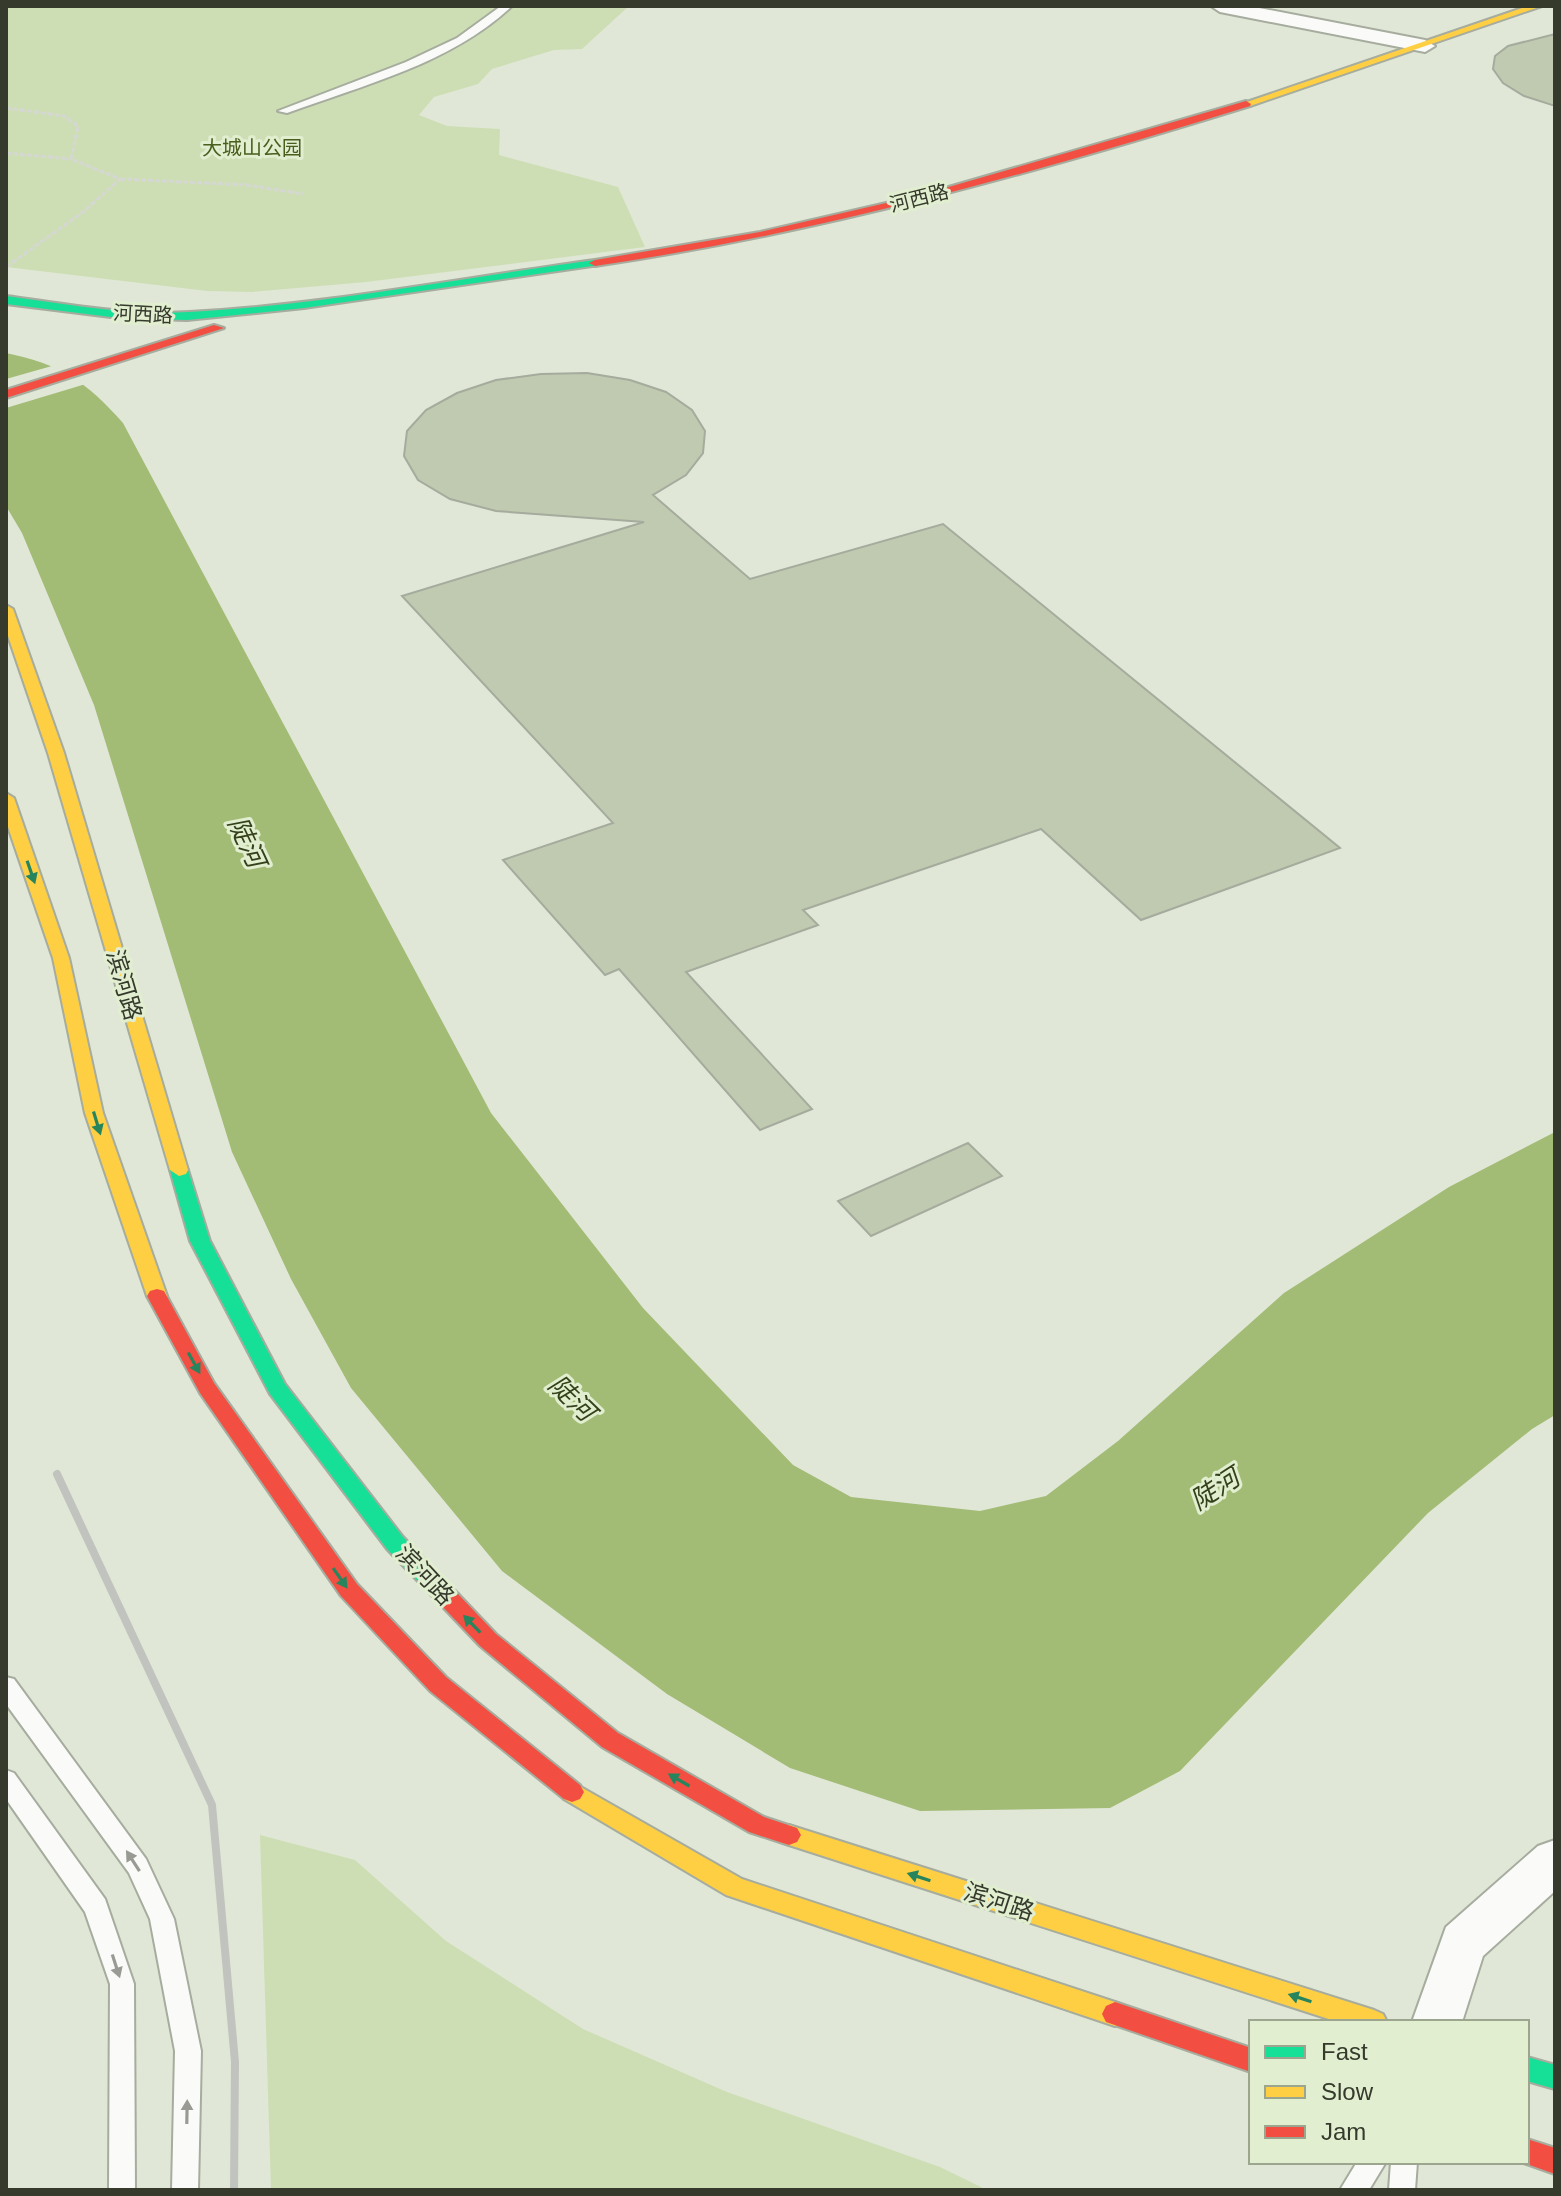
<svg xmlns="http://www.w3.org/2000/svg" width="1561" height="2196" font-family="Arial,'Noto Sans SC',sans-serif">
<style>
.green{fill:#cedeb4}
.water{fill:#a2bb75}
.pier{fill:#e0e7d6}
.building{fill:#c0cab0;stroke:#a5ab9d;stroke-width:2}
.lines{fill:none;stroke-linecap:round;stroke-linejoin:round}
.lane-casing{stroke:#a6ac9e;stroke-width:4}
.street-casing{stroke:#a6ac9e;stroke-width:4}
.fast-casing{stroke:#a6ac9e;stroke-width:4}
.slow-casing{stroke:#a6ac9e;stroke-width:4}
.jam-casing{stroke:#a6ac9e;stroke-width:4}
.path{stroke:#d5d7d3;stroke-width:3;stroke-dasharray:5 2;stroke-linecap:butt}
.lane{fill:#fafbf9;fill-rule:evenodd}
.street{fill:#fafbf9;fill-rule:evenodd}
.fast{fill:#16e098;fill-rule:evenodd}
.slow{fill:#ffcf43;fill-rule:evenodd}
.jam{fill:#f24e42;fill-rule:evenodd}
.rail{stroke:#c1c3be;stroke-width:8}
.oneway{fill:#27855d}
.oneway2{fill:#989a93}
.labels{text-anchor:middle;stroke-width:6;stroke-linejoin:round;paint-order:stroke}
.far-park-label{font-size:20px;fill:#4a5f1e;stroke:#e1eecf}
.far-street-label{font-size:20px;fill:#353a2d;stroke:#e1eecf}
.street-label{font-size:24px;fill:#353a2d;stroke:#e1eecf}
.water-label{font-size:26px;font-style:italic;fill:#34411b;stroke:#e1eecf}
</style>
<rect width="100%" height="100%" fill="#e0e7d6"/>
<path class="green" d="M6 6H629L582 49 554 50 492 69 478 84 434 97 419 115 447 126 500 129 499 155 618 187 645 247 366 282 252 292 207 291 6 267Z
M260 1835 355 1860 446 1941 583 2029 727 2092 940 2167 987 2190H271Z"/>
<path class="water" d="M6 353C60 364 87 382 123 423L491 1113 643 1308 793 1465 851 1497 980 1511 1046 1496 1118 1441 1284 1293 1449 1187 1555 1132V1415L1532 1429 1428 1513 1180 1771 1110 1808 920 1811 790 1768 667 1694 502 1571 351 1388 291 1279 232 1152 94 705 22 533 6 506Z"/>
<path class="pier" d="M59 364 89 383 6 408V379Z"/>
<path class="building" d="M1555 34V106L1524 96 1503 83 1493 69 1495 56 1508 46Z
M587 373 630 380 666 392 692 410 705 431 703 453 686 475 653 495 750 579 943 524 1340 848 1141 920 1041 829 803 910 818 925 686 972 812 1109 760 1130 619 969 605 975 503 860 613 823 402 596 644 522 496 511 450 499 418 480 404 456 407 431 426 410 457 393 496 380 541 374Z
M968 1143 1002 1176 871 1236 838 1201Z"/>
<g class="lines">
<g class="lane-casing">
<path id="lane" d="M501 6H512C452 63 363 85 287 113L278 111 406 62 457 38Z
M6 1677 14 1679 146 1859 174 1919 201 2051 198 2190H172L175 2051 150 1919 129 1873 6 1704Z
M6 1770 14 1773 105 1899 134 1984 135 2190H109L110 1984 85 1912 6 1799Z
M1357 2162H1386L1369 2190H1340Z
M1391 2162H1417L1415 2190H1389Z"/>
</g>
<g class="street-casing">
<path id="street" d="M1211 6H1249L1425 40 1435 46 1425 52 1220 12Z
M1555 1840V1891L1483 1956 1462 2022H1412L1446 1927 1538 1846Z"/>
</g>
<g class="fast-casing">
<path id="fast" d="M595 260 599 261V265L304 308 187 320 119 318 6 304V296C66 304 128 316 189 312 324 305 461 278 595 260Z
M179 1164 188 1170 210 1241 285 1384 403 1537 458 1594 461 1600 458 1606 450 1609 442 1606 387 1549 270 1394 190 1241 170 1170Z
M1527 2057 1555 2065V2089L1527 2081Z"/>
</g>
<g class="slow-casing">
<path id="slow" d="M1528 6H1542L1250 106 1241 104Z
M6 605 13 609 64 753 188 1170 186 1174 179 1176 170 1170 48 753 6 630Z
M6 793 14 798 69 958 103 1113 167 1296 164 1301H150L147 1296 85 1113 53 958 6 821Z
M572 1782 742 1879 1115 2002 1124 2006 1128 2014 1124 2022 1115 2026 726 1895 564 1799 560 1792 564 1785Z
M789 1825 1374 2010 1383 2014 1387 2022H1338L789 1845 781 1842 777 1835 781 1828Z"/>
</g>
<g class="jam-casing">
<path id="jam" d="M1246 101 1251 104 1250 106C1034 173 819 233 595 266L589 263 595 260 760 232 921 195Z
M214 325 224 328 6 398V390Z
M157 1289 164 1291 214 1383 357 1584 446 1677 580 1785 584 1792 580 1799 572 1802 564 1799 430 1691 341 1596 200 1393 147 1296 150 1291Z
M450 1591 458 1594 496 1634 618 1733 764 1817 797 1828 801 1835 797 1842 789 1845 749 1832 602 1747 480 1646 442 1606 439 1600 442 1594Z
M1115 2002 1251 2048V2072L1106 2022 1102 2014 1106 2006Z
M1527 2139 1555 2148V2174L1521 2162H1527Z"/>
</g>
<path class="path" d="M6 108 64 116 78 126 71 159 120 179 83 212 6 267
M6 153 71 159
M120 179 247 185 303 194"/>
<use href="#lane" class="lane"/>
<use href="#street" class="street"/>
<use href="#fast" class="fast"/>
<use href="#slow" class="slow"/>
<use href="#jam" class="jam"/>
<path class="rail" d="M57 1474 212 1805 235 2062 234 2190"/>
</g>
<defs><path id="oneway-solid" d="M-6-.8H1V-3.2L6.5 0L1 3.2V.8H-6Z" transform="scale(2)"/></defs>
<g class="oneway">
<use href="#oneway-solid" transform="translate(31 872) rotate(71)"/>
<use href="#oneway-solid" transform="translate(97 1123) rotate(73)"/>
<use href="#oneway-solid" transform="translate(194 1363) rotate(61)"/>
<use href="#oneway-solid" transform="translate(340 1578) rotate(55)"/>
<use href="#oneway-solid" transform="translate(472 1624) rotate(-134)"/>
<use href="#oneway-solid" transform="translate(679 1780) rotate(-150)"/>
<use href="#oneway-solid" transform="translate(919 1877) rotate(-162)"/>
<use href="#oneway-solid" transform="translate(1300 1998) rotate(-162)"/>
</g>
<g class="oneway2">
<use href="#oneway-solid" transform="translate(133 1861) rotate(-123)"/>
<use href="#oneway-solid" transform="translate(116 1966) rotate(72)"/>
<use href="#oneway-solid" transform="translate(187 2112) rotate(-89)"/>
</g>
<g class="labels">
<g class="far-park-label">
<text x="252" y="155">大城山公园</text>
</g>
<g class="far-street-label">
<text transform="translate(919 198) rotate(-14)" y="7">河西路</text>
<text transform="translate(143 314) rotate(3)" y="7">河西路</text>
</g>
<g class="street-label">
<text transform="translate(124 985) rotate(74)" y="8">滨河路</text>
<text transform="translate(425 1575) rotate(47)" y="8">滨河路</text>
<text transform="translate(999 1902) rotate(18)" y="8">滨河路</text>
</g>
<g class="water-label">
<text transform="translate(247 842) rotate(65)" y="9">陡河</text>
<text transform="translate(572 1398) rotate(44)" y="9">陡河</text>
<text transform="translate(1215 1489) rotate(-33)" y="9">陡河</text>
</g>
</g>
<rect width="1561" height="2196" fill="none" stroke="#353a2d" stroke-width="16"/>
<rect x="1249" y="2020" width="280" height="144" fill="#e1eecf" stroke="#9ca68e" stroke-width="2"/>
<rect x="1265" y="2046" width="40" height="12" fill="#16e098" stroke="#9ca68e" stroke-width="2"/>
<text x="1321" y="2060" font-size="24" fill="#353a2d">Fast</text>
<rect x="1265" y="2086" width="40" height="12" fill="#ffcf43" stroke="#9ca68e" stroke-width="2"/>
<text x="1321" y="2100" font-size="24" fill="#353a2d">Slow</text>
<rect x="1265" y="2126" width="40" height="12" fill="#f24e42" stroke="#9ca68e" stroke-width="2"/>
<text x="1321" y="2140" font-size="24" fill="#353a2d">Jam</text>
</svg>
